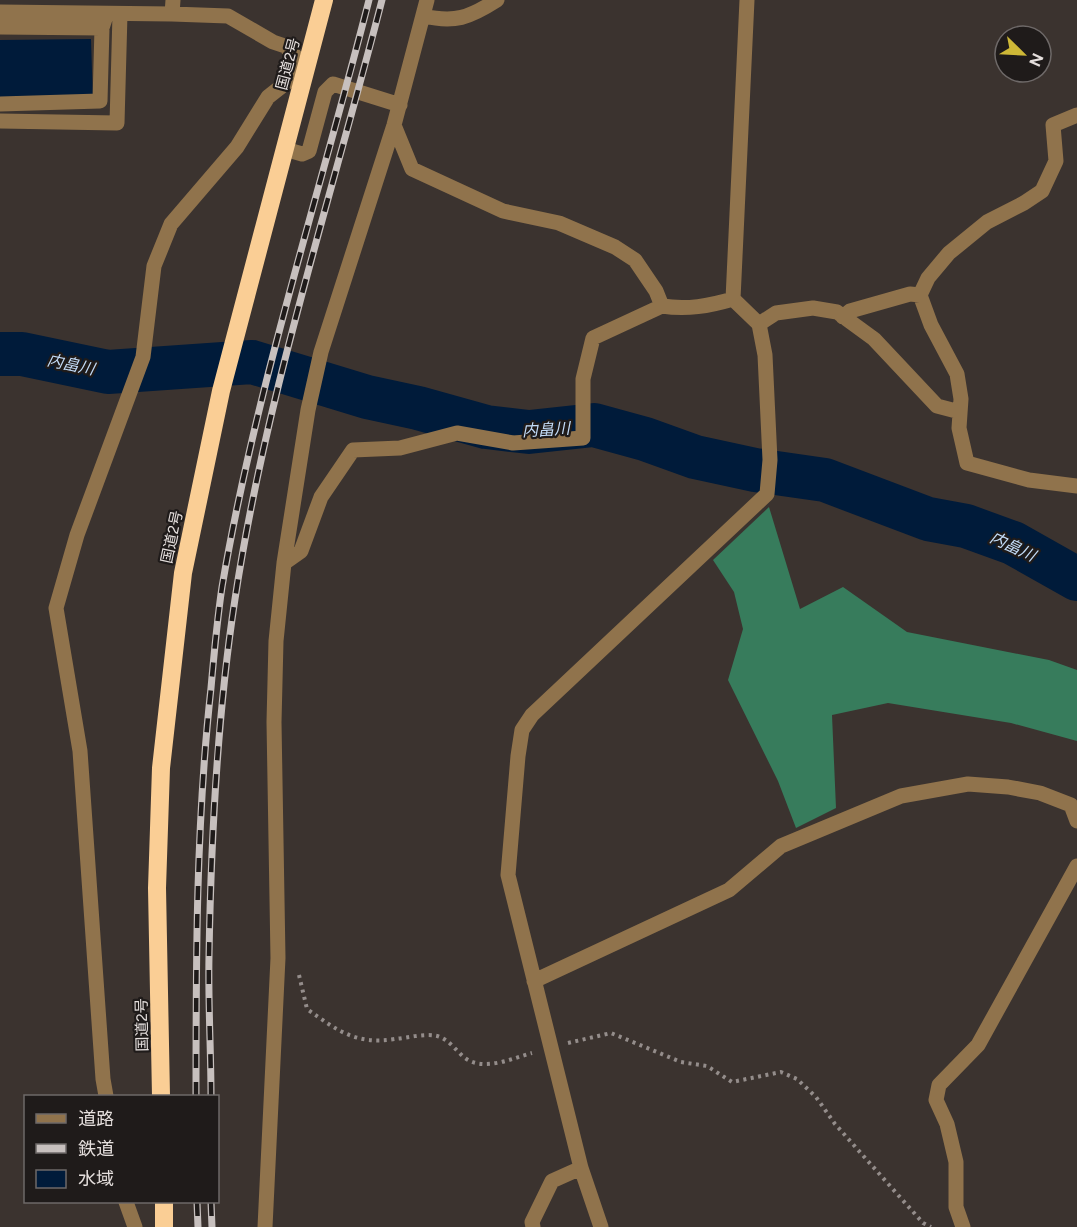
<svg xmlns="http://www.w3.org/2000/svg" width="1077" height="1227" font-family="Figtree,'Noto Sans JP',sans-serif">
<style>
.forest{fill:#377c5c}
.water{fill:#001b3a}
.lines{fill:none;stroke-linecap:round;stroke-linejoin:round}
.river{stroke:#001b3a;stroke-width:44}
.path{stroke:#948d8b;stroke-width:4;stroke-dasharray:3 4.5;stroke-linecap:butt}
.minor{stroke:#90734c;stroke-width:15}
.highway{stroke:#face95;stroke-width:18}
.rail-casing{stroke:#c7c0be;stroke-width:7}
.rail{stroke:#1f1b1a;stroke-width:4.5;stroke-dasharray:14;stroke-linecap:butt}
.labels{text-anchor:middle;stroke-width:4.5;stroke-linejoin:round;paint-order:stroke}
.street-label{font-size:15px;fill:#e5dfdd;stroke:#1f1b1a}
.water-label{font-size:16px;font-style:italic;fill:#c3dcf8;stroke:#1f1b1a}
</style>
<rect width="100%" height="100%" fill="#3b332f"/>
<path class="forest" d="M769 507 800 609 843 587 907 632 1049 660 1077 670V741L1011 723 888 703 832 715 836 808 796 828 778 781 728 680 743 629 734 592 713 560Z"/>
<path class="water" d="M91 39 93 104 0 106V40Z"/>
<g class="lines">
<path class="river" d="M0 354H22L108 372 252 362 367 397 418 408 486 427 529 432 594 425 645 439 695 457 755 470 825 480 928 519 966 526 1013 543 1077 579"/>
<path class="path" d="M299 975 307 1009C338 1031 356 1045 395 1039 407 1038 425 1033 437 1036 449 1039 456 1051 465 1058 484 1072 513 1058 532 1053
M568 1043 611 1033 681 1062 707 1066 732 1082 781 1072 797 1079 816 1097 835 1124 923 1223 931 1227"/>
<path class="minor" d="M0 12 172 14
M423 16C455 23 469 18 497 0
M0 27 102 28 105 19
M0 104 100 101 102 28
M1077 115 1053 125 1056 161 1042 191 1024 203 987 222 949 253 928 278 920 295 931 325 957 374 961 399 959 428 967 463 1029 480 1077 486
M0 121 117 123 120 14
M394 125 412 169 503 211 559 223 615 247 635 260 656 291 662 306C687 310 709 306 733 299
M285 149 302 154 309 151 325 92 333 84 400 105
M843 317 850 311 910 294 920 295
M759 324 776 313 813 308 837 312 874 339 937 406 960 412
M284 563 301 551 321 497 353 450 400 448 457 433 513 443 583 438V379L593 338 662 306
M534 981 729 890 781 846 901 796 968 784 1008 787 1040 793 1071 805 1077 821
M106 1096 103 1079 80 751 56 608 77 535 143 357 154 266 171 224 237 147 268 97 306 67 285 46 273 42 228 16 172 14 173 0
M126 1202 135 1227
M265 1227 278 958 274 722 276 641 284 563 308 410 321 352 394 125 427 0
M533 1227 532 1222 552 1181 581 1168
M601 1227 581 1168 508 875 518 756 522 730 532 715 767 494 770 460 765 355 759 324 733 299 747 0
M963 1227 956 1207V1162L947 1124 936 1100 939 1085 978 1045 1077 866"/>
<path class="highway" d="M161 1096 157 888 161 768 183 573 221 391 324 0
M164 1202V1227"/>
<g class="rail-casing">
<path id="rail" d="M196 1096C196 960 196 824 211 688 214 654 217 621 222 587 256 388 319 196 369 0
M211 1096C211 1050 208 1003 209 956 211 838 217 716 235 599 266 395 331 199 382 0
M197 1202 198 1227
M211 1202 212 1227"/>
</g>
<use href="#rail" class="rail"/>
</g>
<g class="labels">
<g class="street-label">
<text transform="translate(288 64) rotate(-75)" y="5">国道2号</text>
<text transform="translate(172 537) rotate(-78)" y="5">国道2号</text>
<text transform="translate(142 1025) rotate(-91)" y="5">国道2号</text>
</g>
<g class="water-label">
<text transform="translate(71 364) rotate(12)" y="6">内畠川</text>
<text transform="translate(546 429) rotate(-3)" y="6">内畠川</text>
<text transform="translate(1013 546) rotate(25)" y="6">内畠川</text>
</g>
</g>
<rect x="24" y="1095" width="195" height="108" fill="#1f1b1a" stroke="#6e6968" stroke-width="1.5"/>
<rect x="36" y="1114" width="30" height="9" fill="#90734c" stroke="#6e6968" stroke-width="1.5"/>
<text x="78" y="1125" font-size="18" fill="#e5dfdd">道路</text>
<rect x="36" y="1144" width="30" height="9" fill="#c7c0be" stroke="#6e6968" stroke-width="1.5"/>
<text x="78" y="1155" font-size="18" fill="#e5dfdd">鉄道</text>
<rect x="36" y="1170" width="30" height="18" fill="#001b3a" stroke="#6e6968" stroke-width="1.5"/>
<text x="78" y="1185" font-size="18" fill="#e5dfdd">水域</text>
<g transform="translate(1023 54) rotate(114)"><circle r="28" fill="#1f1b1a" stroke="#6e6968" stroke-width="1.5"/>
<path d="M0-4.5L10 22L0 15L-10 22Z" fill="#ceb837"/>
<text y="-9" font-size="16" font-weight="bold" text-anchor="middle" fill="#e5dfdd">N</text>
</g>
</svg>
